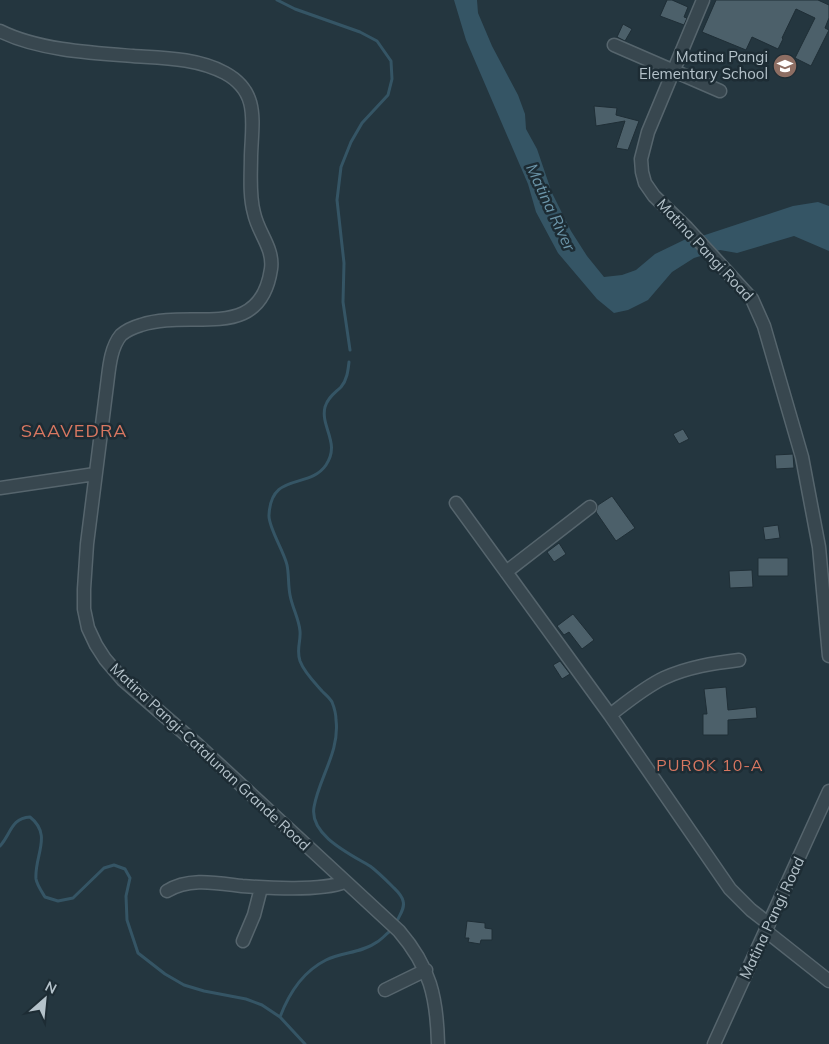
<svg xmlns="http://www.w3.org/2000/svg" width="829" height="1044" font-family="Mulish,sans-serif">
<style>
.water{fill:#355565}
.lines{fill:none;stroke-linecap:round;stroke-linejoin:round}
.stream{stroke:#355565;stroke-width:3}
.building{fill:#4c606a;stroke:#1f2e36}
.minor-casing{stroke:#56656d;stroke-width:15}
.minor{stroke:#38474f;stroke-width:12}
.labels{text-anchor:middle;stroke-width:5;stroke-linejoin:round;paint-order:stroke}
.poi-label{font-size:15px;fill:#b4c2ca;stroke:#1d2c34;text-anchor:end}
.street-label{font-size:15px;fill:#b4c2ca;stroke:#1d2c34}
.water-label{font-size:16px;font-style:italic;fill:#6c96aa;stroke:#1d2c34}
.neighbourhood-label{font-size:16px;letter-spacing:1px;fill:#d87761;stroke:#1d2c34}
.quarter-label{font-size:18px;letter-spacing:1px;fill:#d87761;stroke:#1d2c34}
</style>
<rect width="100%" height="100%" fill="#24363f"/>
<path class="water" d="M454 0H477L478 13 492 46 518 95 525 114 526 129 537 149 552 193 571 231 587 256 604 277 622 275 636 270 655 254 686 239 705 235 793 206 818 202 829 206V251L794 236 737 253 720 250 694 258 672 272 648 300 628 310 614 313 597 299 558 253 536 212 528 184 466 40Z"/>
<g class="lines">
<path class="stream" d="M277 0 295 9 360 32 377 41 391 61 392 79 388 95 362 123 351 142 341 167 337 200 344 263 343 302 350 350
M349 362C348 371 347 380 341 387 335 393 328 397 325 407 320 427 341 443 326 465 309 490 271 471 269 515 268 527 284 551 287 565 289 574 288 585 290 595 292 607 299 619 300 631 301 642 296 649 300 661 304 672 314 682 322 691 325 694 330 698 332 702 334 707 336 715 336 720 340 751 319 778 314 807 309 835 350 854 370 866 378 872 385 879 392 886 397 891 402 895 403 901 405 907 401 913 398 919
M0 846C11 834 11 818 30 817 53 835 34 856 36 879 37 885 42 892 45 897L58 901 73 898 104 868 114 865 125 869 130 878 126 896 127 920 138 953 165 974 184 985 204 991 246 999 262 1005 280 1017 305 1044
M280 1017C289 993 302 972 326 960 342 952 362 953 377 942 381 940 385 935 389 932"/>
</g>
<path class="building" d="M667 0H672L688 7 684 17 687 18 684 25 660 16Z
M716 0H818L829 5V18L825 28 829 30 811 66 795 58 815 18 796 9 782 38 783 39 778 49 752 37 746 50 702 32Z
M623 24 632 29 625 41 617 37Z
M594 106 617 108 616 115 639 121 628 150 616 148 625 121 596 126Z
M683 429 689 439 679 444 673 434Z
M793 454 794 468 776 469 775 455Z
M612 496 635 528 616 541 596 512 598 505Z
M778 525 780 538 765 540 763 527Z
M559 543 566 554 554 562 547 552Z
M758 558H788V576H758Z
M752 570 753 587 730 588 729 571Z
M573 614 594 640 582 649 569 632 564 635 557 626Z
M560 661 570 674 562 679 553 665Z
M726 687 728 710 756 707 757 718 728 720V735H703V714H707L704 689Z
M467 921 485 923V928L492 929V940H481L480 944 468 942 469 938H465Z"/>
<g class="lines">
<g class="minor-casing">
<path id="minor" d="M703 0 648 132 641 159 642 172 645 183 654 196 687 228 752 299 764 326 802 457 819 547 829 656
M0 31C38 50 91 53 133 56 163 58 197 58 225 73 260 92 252 122 251 156 251 174 249 195 254 213 258 233 274 248 271 269 260 344 191 308 141 325 134 327 127 330 121 335 110 348 109 370 107 385L87 544 84 589V609L88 628 96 645 105 659 123 680 199 746 399 931C430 967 437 997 438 1044
M614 45 720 91
M0 488 95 474
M456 503 610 715 730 889 751 910 769 924
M506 572 590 507
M610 715C627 702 645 687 664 678 688 667 714 663 739 660
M167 891C189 877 217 883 242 886 267 888 322 891 345 882
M766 931 829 981
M243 941 254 915 261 888
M385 990 426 970
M714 1044 829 791"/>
</g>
<use href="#minor" class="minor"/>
</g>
<defs>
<g id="school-disc" transform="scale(1.25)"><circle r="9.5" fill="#8d6e63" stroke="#1d2c34"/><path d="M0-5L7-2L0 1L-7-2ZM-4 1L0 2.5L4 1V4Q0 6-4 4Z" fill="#fff"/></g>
</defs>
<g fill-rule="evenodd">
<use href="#school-disc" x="785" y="66"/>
</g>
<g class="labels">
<g class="poi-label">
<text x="768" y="62">Matina Pangi<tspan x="768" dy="17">Elementary School</tspan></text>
</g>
<g class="street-label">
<text transform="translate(705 250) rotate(47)" y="5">Matina Pangi Road</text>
<text transform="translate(210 757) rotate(43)" y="5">Matina Pangi-Catalunan Grande Road</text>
<text transform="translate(772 918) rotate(-65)" y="5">Matina Pangi Road</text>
</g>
<g class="water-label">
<text transform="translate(551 207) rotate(65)" y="6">Matina River</text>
</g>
<g class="neighbourhood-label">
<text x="710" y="771">PUROK 10-A</text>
</g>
<g class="quarter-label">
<text x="74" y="437">SAAVEDRA</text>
</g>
</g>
<g transform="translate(45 999) rotate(27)" stroke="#1d2c34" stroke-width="4" paint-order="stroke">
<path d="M0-4L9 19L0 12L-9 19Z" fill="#b4c2ca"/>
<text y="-8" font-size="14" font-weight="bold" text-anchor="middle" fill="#b4c2ca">N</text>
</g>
</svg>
